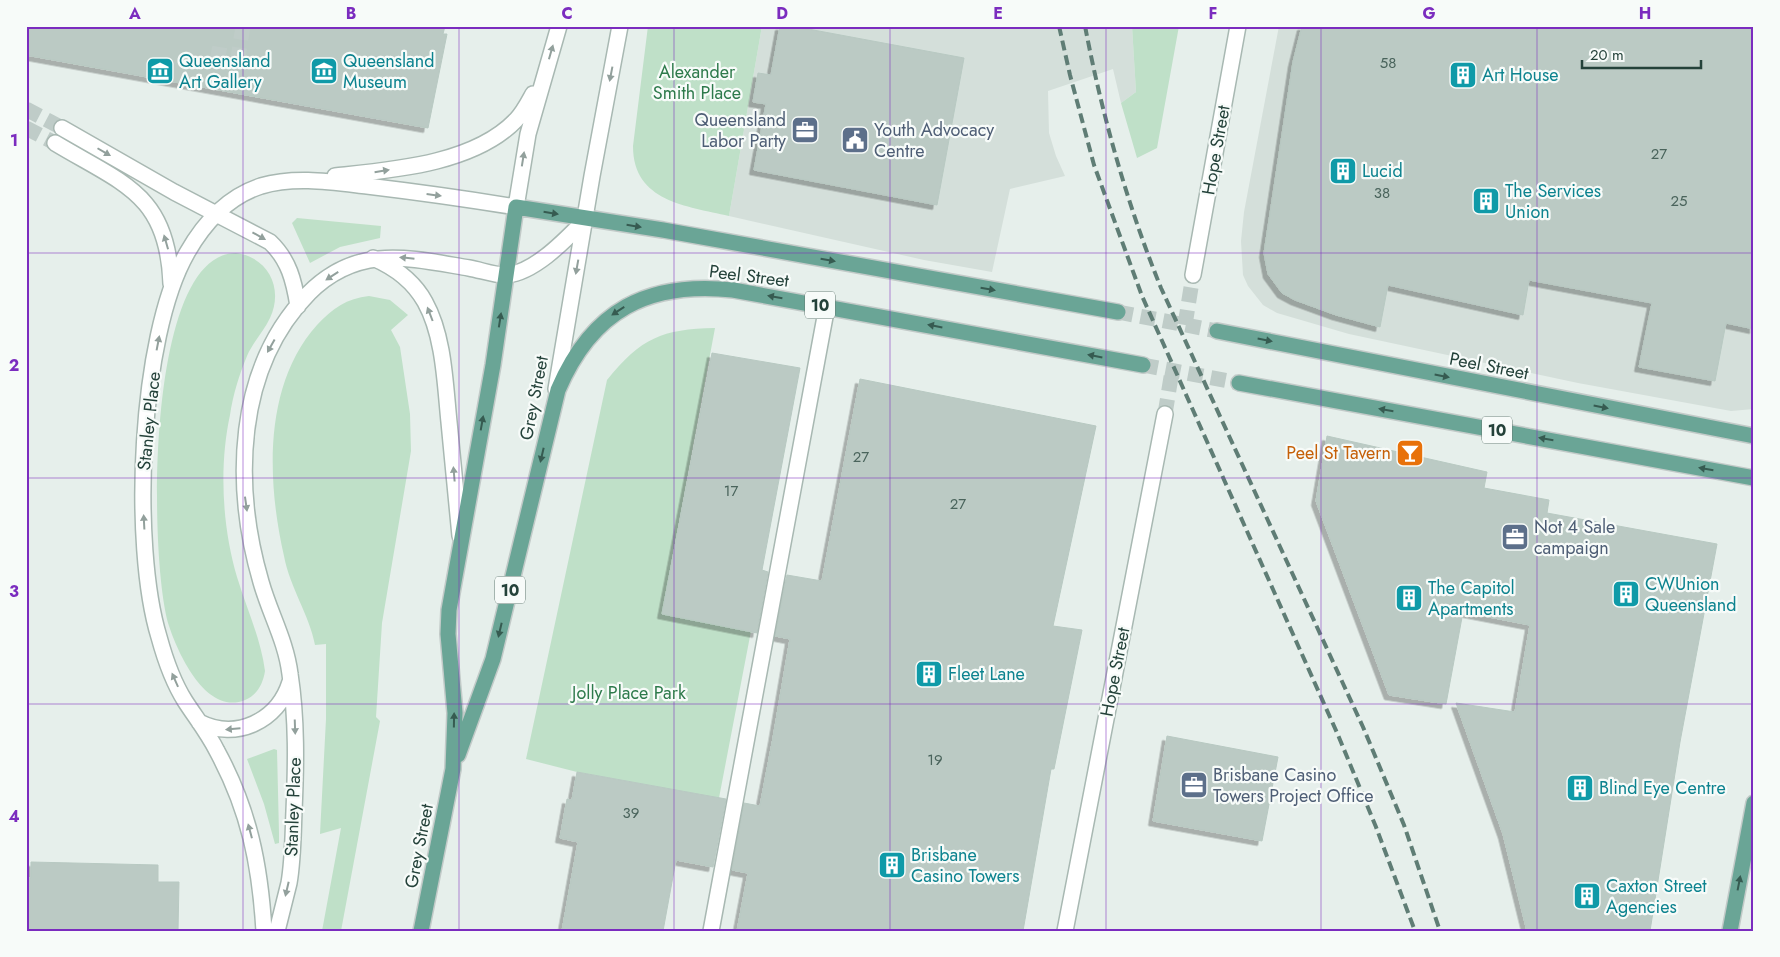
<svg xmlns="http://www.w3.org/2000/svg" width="1780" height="957" font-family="Jost,sans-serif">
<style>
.built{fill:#d4dfda}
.green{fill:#bfe0c8}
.building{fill:#bbcac4;stroke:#b8c9c2;filter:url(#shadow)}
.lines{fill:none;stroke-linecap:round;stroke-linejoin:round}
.minor-tunnel{stroke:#bfccc8;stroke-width:15;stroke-dasharray:15 8;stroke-linecap:butt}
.major-tunnel{stroke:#bfccc8;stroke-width:15;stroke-dasharray:15 8;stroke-linecap:butt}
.minor-casing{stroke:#a8b8b2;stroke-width:18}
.major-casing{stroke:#c2cac8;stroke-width:18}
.minor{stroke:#fff;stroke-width:15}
.major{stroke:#6aa596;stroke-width:15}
.rail{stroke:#5f7d75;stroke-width:4;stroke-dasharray:10 5;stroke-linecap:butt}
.oneway{fill:#92a09c}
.oneway2{fill:#365b51}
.grid{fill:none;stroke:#7b2cbf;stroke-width:1;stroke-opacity:0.55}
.labels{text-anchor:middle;stroke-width:4.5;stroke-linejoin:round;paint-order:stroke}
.number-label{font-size:15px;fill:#4a645c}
.shield{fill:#f7fbf9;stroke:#637a73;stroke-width:1}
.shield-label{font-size:16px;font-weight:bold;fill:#24423a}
.culture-label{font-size:18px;fill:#0d838f;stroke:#f7fbf9;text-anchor:start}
.park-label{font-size:18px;fill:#2d7a4b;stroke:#f7fbf9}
.service-label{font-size:18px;fill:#4e5e75;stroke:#f7fbf9;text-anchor:start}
.street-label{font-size:18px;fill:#24423a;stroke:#f7fbf9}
.food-label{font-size:18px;fill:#c56008;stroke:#f7fbf9;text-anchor:end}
.neatline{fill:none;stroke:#7b2cbf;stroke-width:2}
.grid-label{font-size:16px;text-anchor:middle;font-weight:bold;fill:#7b2cbf}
</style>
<defs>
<filter id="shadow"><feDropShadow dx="-4.5" dy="4.5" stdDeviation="0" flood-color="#0004"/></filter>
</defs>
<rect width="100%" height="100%" fill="#e6efeb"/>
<path class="built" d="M762 26H1132L1136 92 1121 103 1113 69 1048 91 1049 133 1056 156 1065 176 1010 189 992 272 924 260 729 216Z
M1279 26H1754V409L1731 411 1578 383 1349 334 1277 313 1263 305 1248 286 1243 275 1241 241 1244 212Z"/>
<path class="green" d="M648 26H762L729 216C687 206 633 202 633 146Z
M1132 26H1179L1157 148 1137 158 1121 103 1136 92Z
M297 218 381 226 380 238 340 247 310 263 292 223Z
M236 253C268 257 284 288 270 318 264 331 253 342 247 356 239 375 233 395 230 415 219 466 222 526 237 577 246 607 261 639 265 671 263 684 257 695 245 700 206 716 178 653 169 626 149 564 144 253 236 253Z
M369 296 390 300 408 315 391 330 400 347 410 414 411 451 382 623 376 717 380 721 341 931H322L341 828 320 834 326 719V644L315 645C309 614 290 588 284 556 267 482 263 385 317 325 332 309 347 298 369 296Z
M715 328 662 613 751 631 719 798 577 772 526 759 607 380C641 338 662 329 715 328Z
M274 749 277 750 279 833V843L275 844 264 804 247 759Z"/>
<path class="building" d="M26 26H445L443 34H447L428 128 26 55Z
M780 26H792L964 58 937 205 754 170 766 104 753 102 758 73 771 75Z
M1302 26H1754V329L1726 323 1715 381 1639 367 1652 303 1529 280 1523 315 1388 285 1380 327 1336 315 1295 300 1282 293 1268 274 1264 253 1293 62Z
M712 353 800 368 762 570 768 572 757 633 662 614Z
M860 379 1096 426 1053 626 1082 630 1054 769H1051L1023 931H737L748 873 732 870 744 803 760 806 773 738 790 639 775 636 787 575 822 581Z
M1327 436 1487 472 1484 488 1549 500 1547 513 1717 544 1680 742 1650 931H1527L1503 834 1456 703 1515 712 1530 625 1463 612 1446 704 1389 695 1316 501Z
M1167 736 1278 757 1262 841 1153 821Z
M577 772 726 799 713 867 676 860 663 931H562L578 842 560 838 567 799 572 800Z
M31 862 158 865V882H179L178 931H26V878H31Z"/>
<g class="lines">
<path class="minor-tunnel" d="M211 53 238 58 243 26
M26 109 62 128
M26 128 55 143
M1185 325 1193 275
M1165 414 1172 371"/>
<path class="major-tunnel" d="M1118 312 1217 331
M1143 365 1239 383"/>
<g class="minor-casing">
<path id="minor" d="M62 128 174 192 270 242C289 260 294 281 298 306
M55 143C123 184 168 194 171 284
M335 176C392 170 474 164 516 120 523 113 528 103 533 94
M373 258C394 267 414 282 425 302 444 336 445 383 449 422 453 460 456 498 460 536
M1193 275 1238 26
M556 389 592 176 620 26
M199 722C236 741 278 721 290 682
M264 931C260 864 249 810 217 751 208 733 196 718 185 701 173 682 165 659 159 637 131 545 139 337 187 253 204 223 227 197 261 186 295 176 332 182 367 186 417 192 467 199 516 207L528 134 559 26
M277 931C281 915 285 899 289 883 293 860 293 835 294 811 296 765 297 720 290 674 286 641 270 614 261 582 233 486 235 368 309 293 358 244 409 258 469 268 481 270 496 276 507 275 536 272 567 238 586 219
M711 931 827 306
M1065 931 1165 414"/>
</g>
<g class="major-casing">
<path id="major" d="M1217 331 1754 436
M1239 383 1754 478
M458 755 493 659 558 390C592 310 648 281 733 290L1143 365
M421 931 453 769 455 713 448 634 449 610 493 365 516 207 663 230 1118 312
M1730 931 1754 803"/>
</g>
<use href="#minor" class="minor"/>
<use href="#major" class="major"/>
<path class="rail" d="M1059 26 1070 75 1094 165 1142 296 1338 735 1376 827 1415 931
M1085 26C1102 115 1127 204 1161 288L1363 727 1404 825 1440 931"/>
</g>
<defs><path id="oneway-solid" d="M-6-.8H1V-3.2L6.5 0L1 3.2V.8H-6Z" transform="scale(1.25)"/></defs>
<g class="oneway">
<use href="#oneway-solid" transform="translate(551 52) rotate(-74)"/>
<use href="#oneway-solid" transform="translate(611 74) rotate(101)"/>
<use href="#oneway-solid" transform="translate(104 152) rotate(30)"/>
<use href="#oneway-solid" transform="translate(523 159) rotate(-81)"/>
<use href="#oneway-solid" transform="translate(382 171) rotate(-9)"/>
<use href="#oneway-solid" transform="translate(434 195) rotate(7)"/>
<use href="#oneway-solid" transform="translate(259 236) rotate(29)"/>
<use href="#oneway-solid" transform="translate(166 242) rotate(-106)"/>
<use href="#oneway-solid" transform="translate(407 258) rotate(-174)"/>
<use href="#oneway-solid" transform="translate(577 267) rotate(100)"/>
<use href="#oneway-solid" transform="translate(332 276) rotate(147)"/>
<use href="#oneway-solid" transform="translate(430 314) rotate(-111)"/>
<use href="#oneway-solid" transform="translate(158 343) rotate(-79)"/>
<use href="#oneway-solid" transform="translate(271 346) rotate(119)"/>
<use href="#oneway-solid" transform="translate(454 474) rotate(-95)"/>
<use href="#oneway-solid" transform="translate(246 504) rotate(82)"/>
<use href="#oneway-solid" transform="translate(144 522) rotate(-93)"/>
<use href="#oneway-solid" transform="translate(175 680) rotate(-114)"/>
<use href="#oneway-solid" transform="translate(295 727) rotate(88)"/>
<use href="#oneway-solid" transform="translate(233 729) rotate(175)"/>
<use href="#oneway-solid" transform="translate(250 831) rotate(-105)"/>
<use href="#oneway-solid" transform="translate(287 889) rotate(103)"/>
</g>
<g class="oneway2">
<use href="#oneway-solid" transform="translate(551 213) rotate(9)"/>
<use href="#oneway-solid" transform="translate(634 226) rotate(9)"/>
<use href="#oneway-solid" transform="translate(828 260) rotate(10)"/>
<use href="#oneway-solid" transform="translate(988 289) rotate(10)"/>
<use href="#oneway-solid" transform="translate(775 297) rotate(-170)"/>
<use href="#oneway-solid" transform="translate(618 311) rotate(147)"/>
<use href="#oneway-solid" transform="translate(500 320) rotate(-81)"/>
<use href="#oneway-solid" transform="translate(935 326) rotate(-169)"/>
<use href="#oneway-solid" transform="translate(1265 340) rotate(11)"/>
<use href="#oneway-solid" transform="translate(1095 356) rotate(-169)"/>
<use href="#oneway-solid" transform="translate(1442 376) rotate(11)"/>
<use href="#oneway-solid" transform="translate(1601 407) rotate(11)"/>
<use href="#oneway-solid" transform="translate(1386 410) rotate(-170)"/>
<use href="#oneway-solid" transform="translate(482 423) rotate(-80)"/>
<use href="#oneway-solid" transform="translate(1546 439) rotate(-170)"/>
<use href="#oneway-solid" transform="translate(542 455) rotate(103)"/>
<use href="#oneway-solid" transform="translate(1706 469) rotate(-170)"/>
<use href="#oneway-solid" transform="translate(500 630) rotate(103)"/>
<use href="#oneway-solid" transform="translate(454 720) rotate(-89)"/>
<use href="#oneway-solid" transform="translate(1739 883) rotate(-79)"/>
</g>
<path class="grid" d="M243 26V931M459 26V931M674 26V931M890 26V931M1106 26V931M1321 26V931M1537 26V931M26 253H1754M26 478H1754M26 704H1754"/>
<defs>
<g id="museum-square" transform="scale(1.4375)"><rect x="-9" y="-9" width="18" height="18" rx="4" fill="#0f9aa8" stroke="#f7fbf9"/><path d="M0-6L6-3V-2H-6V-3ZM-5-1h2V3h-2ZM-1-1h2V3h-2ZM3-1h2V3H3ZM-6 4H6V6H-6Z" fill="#fff"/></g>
<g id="building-square" transform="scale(1.4375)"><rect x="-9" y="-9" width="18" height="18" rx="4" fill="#0f9aa8" stroke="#f7fbf9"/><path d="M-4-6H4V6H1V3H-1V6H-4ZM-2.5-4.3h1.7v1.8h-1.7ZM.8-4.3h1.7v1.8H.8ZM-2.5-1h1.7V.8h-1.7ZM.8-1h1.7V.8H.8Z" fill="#fff"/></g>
<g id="office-square" transform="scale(1.4375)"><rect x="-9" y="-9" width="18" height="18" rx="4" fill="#5c6f8a" stroke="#f7fbf9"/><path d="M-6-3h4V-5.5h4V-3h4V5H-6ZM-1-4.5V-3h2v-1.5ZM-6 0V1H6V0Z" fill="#fff"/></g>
<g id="civic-square" transform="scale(1.4375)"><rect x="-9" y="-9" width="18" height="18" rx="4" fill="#5c6f8a" stroke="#f7fbf9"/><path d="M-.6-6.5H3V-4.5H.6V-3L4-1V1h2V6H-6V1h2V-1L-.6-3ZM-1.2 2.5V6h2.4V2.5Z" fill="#fff"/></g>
<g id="bar-square" transform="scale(1.4375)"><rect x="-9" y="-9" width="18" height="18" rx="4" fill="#e8710a" stroke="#f7fbf9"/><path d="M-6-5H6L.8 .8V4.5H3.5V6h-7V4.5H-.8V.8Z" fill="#fff"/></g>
</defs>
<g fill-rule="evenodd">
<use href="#museum-square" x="160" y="71"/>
<use href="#museum-square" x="324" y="71"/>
<use href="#building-square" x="1463" y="75"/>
<use href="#office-square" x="805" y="130"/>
<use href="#civic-square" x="855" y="140"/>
<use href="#building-square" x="1343" y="171"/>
<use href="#building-square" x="1486" y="201"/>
<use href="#bar-square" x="1410" y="453"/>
<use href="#office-square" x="1515" y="537"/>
<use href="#building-square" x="1626" y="594"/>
<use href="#building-square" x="1409" y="598"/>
<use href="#building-square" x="929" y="674"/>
<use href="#office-square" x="1194" y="785"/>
<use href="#building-square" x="1580" y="788"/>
<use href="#building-square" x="892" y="865"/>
<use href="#building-square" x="1587" y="896"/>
</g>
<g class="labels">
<g class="number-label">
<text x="1388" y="68">58</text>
<text x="1659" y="159">27</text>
<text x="1382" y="198">38</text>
<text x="1679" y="206">25</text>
<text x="861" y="462">27</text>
<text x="731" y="496">17</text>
<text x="958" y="509">27</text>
<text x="935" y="765">19</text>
<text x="631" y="818">39</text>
</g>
<g class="shield">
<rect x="805" y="291.5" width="30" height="27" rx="4"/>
<rect x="1482" y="416.5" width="30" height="27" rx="4"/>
<rect x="495" y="576.5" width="30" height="27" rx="4"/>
</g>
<g class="shield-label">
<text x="820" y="311">10</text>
<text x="1497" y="436">10</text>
<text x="510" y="596">10</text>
</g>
<g class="culture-label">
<text x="179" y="67">Queensland<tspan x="179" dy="21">Art Gallery</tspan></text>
<text x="343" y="67">Queensland<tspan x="343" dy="21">Museum</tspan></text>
<text x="1482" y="81">Art House</text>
<text x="1362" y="177">Lucid</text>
<text x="1505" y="197">The Services<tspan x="1505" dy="21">Union</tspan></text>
<text x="1645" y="590">CWUnion<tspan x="1645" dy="21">Queensland</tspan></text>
<text x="1428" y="594">The Capitol<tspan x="1428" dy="21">Apartments</tspan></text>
<text x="948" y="680">Fleet Lane</text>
<text x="1599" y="794">Blind Eye Centre</text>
<text x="911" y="861">Brisbane<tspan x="911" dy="21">Casino Towers</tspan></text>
<text x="1606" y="892">Caxton Street<tspan x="1606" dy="21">Agencies</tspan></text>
</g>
<g class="park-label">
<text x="697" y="78">Alexander<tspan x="697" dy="21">Smith Place</tspan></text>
<text x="629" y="699">Jolly Place Park</text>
</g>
<g class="service-label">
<text x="786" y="126" text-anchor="end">Queensland<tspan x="786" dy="21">Labor Party</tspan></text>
<text x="874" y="136">Youth Advocacy<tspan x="874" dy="21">Centre</tspan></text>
<text x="1534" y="533">Not 4 Sale<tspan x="1534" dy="21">campaign</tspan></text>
<text x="1213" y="781">Brisbane Casino<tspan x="1213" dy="21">Towers Project Office</tspan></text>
</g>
<g class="street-label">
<text transform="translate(1216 150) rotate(-80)" y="6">Hope Street</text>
<text transform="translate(749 276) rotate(7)" y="6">Peel Street</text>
<text transform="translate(1489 366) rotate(11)" y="6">Peel Street</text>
<text transform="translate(534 398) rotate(-79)" y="6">Grey Street</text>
<text transform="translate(149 421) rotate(-84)" y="6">Stanley Place</text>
<text transform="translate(1115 672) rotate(-79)" y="6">Hope Street</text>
<text transform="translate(293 807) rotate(-88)" y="6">Stanley Place</text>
<text transform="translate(419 846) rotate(-79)" y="6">Grey Street</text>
</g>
<g class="food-label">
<text x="1391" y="459">Peel St Tavern</text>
</g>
</g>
<rect width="1780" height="957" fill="none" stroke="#f7fbf9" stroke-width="55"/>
<path d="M1582 60v8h119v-8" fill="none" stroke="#24423a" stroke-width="2.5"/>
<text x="1590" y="60" font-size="15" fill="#24423a" stroke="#f7fbf9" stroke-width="4" paint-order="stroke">20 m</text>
<rect x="28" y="28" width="1724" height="902" class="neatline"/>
<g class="grid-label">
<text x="135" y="19">A</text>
<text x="351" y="19">B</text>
<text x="567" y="19">C</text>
<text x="782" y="19">D</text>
<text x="998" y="19">E</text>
<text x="1213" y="19">F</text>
<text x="1429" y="19">G</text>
<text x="1645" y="19">H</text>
<text x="14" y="146">1</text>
<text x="14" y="371">2</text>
<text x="14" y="597">3</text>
<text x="14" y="822">4</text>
</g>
</svg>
